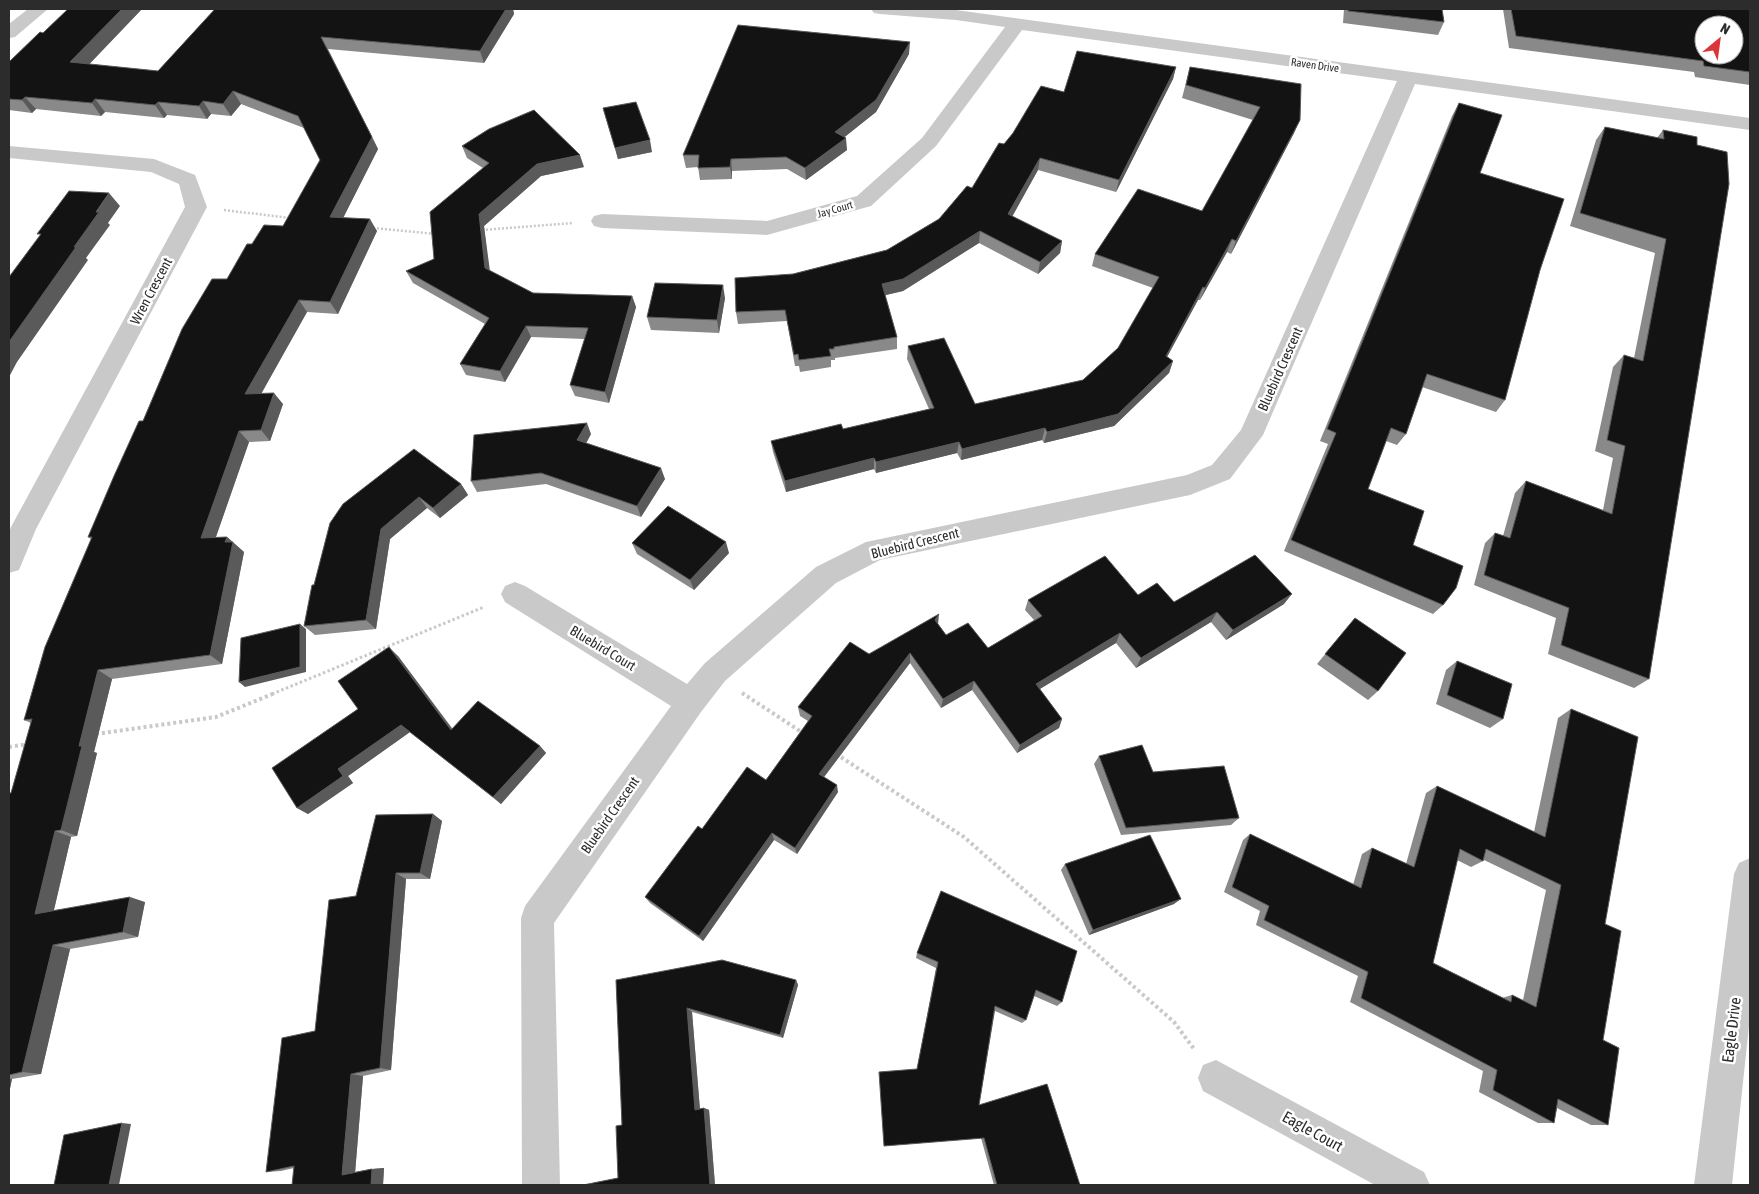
<svg xmlns="http://www.w3.org/2000/svg" width="1759" height="1194" font-family="'Asap Condensed',sans-serif">
<style>
.lines{fill:none;stroke-linecap:round;stroke-linejoin:round}
.path-far2{stroke:#c9c9c9;stroke-width:2.5;stroke-dasharray:2 2;stroke-linecap:butt}
.path-far1{stroke:#c9c9c9;stroke-width:3;stroke-dasharray:2.5 2.5;stroke-linecap:butt}
.path{stroke:#c9c9c9;stroke-width:4;stroke-dasharray:3 3;stroke-linecap:butt}
.minor{fill:#c9c9c9;fill-rule:evenodd}
.wall{fill:#898989;fill-rule:evenodd}
.shaded-wall{fill:#5a5a5a}
.building{fill:#131313;stroke:#5a5a5a;fill-rule:evenodd}
.labels{text-anchor:middle;stroke-width:5;stroke-linejoin:round;paint-order:stroke}
.far-street-label{font-size:11px;fill:#2c2c2c;stroke:#fff}
.street-label{font-size:14px;fill:#2c2c2c;stroke:#fff}
.near-street-label{font-size:16px;fill:#2c2c2c;stroke:#fff}
</style>
<rect width="100%" height="100%" fill="#fff"/>
<g class="lines">
<path class="path-far2" d="M224 210 290 218
M373 228 436 234
M482 230 573 223"/>
<path class="path-far1" d="M272 694 484 607"/>
<path class="path" d="M742 693 803 733
M96 734 216 717 275 693
M9 747 28 744
M836 754 964 837 1174 1022 1194 1049"/>
<path class="minor" d="M28 9H48L15 37 9 38V24Z
M871 9 956 10 1750 118V130L1415 84 1263 435 1230 479 1190 495 880 560 836 583 725 681 701 712 554 923 560 1185H522L521 918 525 906 671 706 505 602 501 594 505 586 515 582 525 586 687 684 705 663 816 567 866 542 1187 475 1212 465 1241 430 1397 81 1022 30 936 146 871 206 767 235 602 228 594 226 591 221 594 216 602 214 767 221 857 196 922 138 1005 27 956 20 880 14 874 13Z
M9 146 154 159 195 175 207 207 36 529 19 570 9 573V532L11 527 185 207 179 184 151 172 9 158Z
M1750 858V1017L1732 1185H1694L1734 874 1739 863Z
M1216 1060 1424 1172 1430 1185H1375L1203 1091 1198 1078 1203 1065Z"/>
</g>
<path class="wall" d="M68 9H142L89 64 158 71 215 9H513L514 14 484 63 328 49 378 149 343 218 377 231 338 314 307 312 261 393 283 404 270 441 249 442 216 537H227L244 552 222 664 112 679 94 752 97 753 77 836 71 837 54 910 145 902 138 937 70 949 41 1074 12 1079 9 1093V793H11L31 723 24 720 91 539 88 537 143 421 227 279 252 244 283 226 320 160 304 128 241 104 231 116 211 114 207 119 167 115 164 118 105 112 101 116 36 109 32 113 9 110V62L43 33Z
M1230 9H1243V10Z
M1344 9H1442L1444 22 1438 35 1343 23Z
M1503 9H1750V85L1695 77 1694 72 1509 48Z
M909 54 876 112 844 137 847 150 806 180 787 169 732 171V179L700 180 698 167 686 168 683 155Z
M1176 67 1173 79 1116 192 1038 170 1012 216 1062 241 1060 253 1038 274 979 243 903 291 885 295 897 337V349L835 358V360H831V367L800 372 799 366H795L787 321 738 324 736 312 793 274 887 250 939 219 972 188 1004 144 1064 92Z
M1190 67 1300 120 1294 133 1231 254 1227 252 1200 300H1198L1167 357 1173 361 1169 373 1114 426 1044 443 1042 440 961 460 957 453 876 473 874 469 786 492 773 452 771 441 843 429 929 409 907 359 908 346 975 404 1083 380 1118 348 1153 288 1092 266 1095 254 1202 211 1253 120 1182 98Z
M1459 103 1480 173 1540 270 1505 400 1496 412 1422 387 1406 434 1397 445 1386 441 1368 489 1413 545 1443 605 1433 614 1284 551 1328 444 1320 441 1452 116Z
M603 108 652 152 618 159Z
M1605 127 1657 138 1663 130 1697 137 1649 679 1634 688 1548 654 1556 618 1474 585 1485 543 1495 533 1503 536 1515 493 1526 481 1603 510 1613 458 1595 451 1613 367 1624 355 1634 358 1655 253 1570 226 1596 140Z
M462 146 584 167 541 176 484 226 489 270 533 293 632 296 636 307 609 403 575 396 570 385 585 339 531 337 505 382 466 375 460 364 485 324 413 283 406 271 434 259 483 168 467 158Z
M725 298 719 333 651 330 647 317Z
M591 434 586 443 665 479 641 517 546 484 477 492 471 481Z
M461 484 468 495 440 518 427 508 390 539 376 629 315 635 304 626 330 523Z
M632 543 729 553 694 590 637 554Z
M1138 595 1174 602 1284 604 1226 640 1211 622 1136 668 1116 643 1040 689 1062 719 1059 728 1017 753 972 690 941 708 910 663 824 777 838 792 797 854 774 840 703 941 650 903 645 897 702 829 766 780 808 721 800 716 798 707 869 654 938 625 946 635 988 648 1034 620 1025 610 1028 600Z
M1355 618 1378 691 1368 700 1317 664Z
M398 656 452 728 540 746 546 753 501 804 410 732 348 776 353 783 308 814 297 808 358 709Z
M1457 661 1503 719 1490 728 1436 704 1446 670Z
M1571 709 1605 924 1603 1040 1608 1125H1591L1557 1108 1554 1123H1538L1479 1092 1483 1071 1350 1002 1358 976 1256 925 1260 911 1224 892 1243 840 1250 834 1353 885 1362 854 1372 848 1406 864 1426 793 1437 786 1534 832 1558 718ZM1457 860 1471 867 1483 861 1484 860 1546 890 1523 1000 1512 995 1502 998 1433 963Z
M1099 756 1153 772 1239 818 1231 825 1121 835 1094 764Z
M433 814 442 821 430 879H406L391 1070 363 1076 355 1172 372 1169 384 1168 383 1185 294 1168 281 1171 266 1172 315 1031 356 896Z
M1065 864 1174 904 1089 935 1061 870Z
M941 891 1062 1002 1057 1006 1034 996 1026 1020 1022 1023 995 1011 979 1105 1080 1185H994L981 1138 917 1069 936 968 916 958 917 953Z
M616 980H796L798 985 783 1038 692 1012 700 1109 704 1108 709 1110 715 1185H583L618 1178 622 1125Z"/>
<path class="shaded-wall" d="M122 9H142L79 75 70 62Z
M506 9H513L514 14 484 63 480 51Z
M910 42 909 54 876 112 836 144 835 132Z
M1176 67 1173 79 1116 192 1119 180Z
M233 91 241 104 231 116 223 104Z
M25 97 36 109 32 113 22 100Z
M95 99 105 112 101 116 92 103Z
M203 101 211 114 207 119 199 106Z
M158 102 167 115 164 118 155 105Z
M1300 120 1294 133 1231 254 1236 241Z
M372 137 378 149 337 230 330 217Z
M846 138 847 150 806 180 805 168Z
M650 140 652 152 618 159 615 148Z
M580 155 584 167 541 176 484 226 491 279 485 268 479 214 537 164Z
M1040 158 1038 170 1007 226 1008 214Z
M731 159 732 171V179L730 167Z
M109 193 120 206 108 223 110 225 86 258 88 260 17 362 9 377V342Z
M370 219 377 231 338 314 330 302Z
M980 231 979 243 903 291 882 296V284Z
M1232 239 1227 252 1200 300 1205 288Z
M1062 241 1060 253 1038 274 1040 262Z
M723 285 725 298 719 333 717 320Z
M1203 287 1198 300 1161 368 1166 356Z
M632 296 636 307 609 403 605 392Z
M299 300 307 312 255 405 245 394Z
M526 326 531 337 505 382 500 371Z
M1173 361 1169 373 1114 426 1044 443 1047 432Z
M274 393 283 404 270 441 261 430Z
M587 423 591 434 582 451 577 440Z
M1045 428 1042 440 961 460 962 449Z
M239 431 249 442 212 548 201 538Z
M959 442 957 453 876 473V462Z
M874 458V469L786 492 785 481Z
M661 468 665 479 641 517 637 506Z
M461 484 468 495 440 518 433 508Z
M419 497 427 508 390 539 376 629 366 620 381 529Z
M227 537 244 552 222 664 210 655 225 542Z
M726 542 729 553 694 590 690 580Z
M1292 594 1284 604 1226 640 1233 630Z
M1217 612 1211 622 1136 668 1141 658Z
M939 614 938 625 935 620Z
M300 624 306 629V672L245 687 239 682Z
M1120 633 1116 643 1033 693 1036 684Z
M389 647 398 656 458 737 451 730Z
M910 653V663L821 781 819 774Z
M98 670 112 679 94 752 97 753 77 836 61 830 79 746Z
M974 681 972 690 941 708 943 699Z
M1062 719 1059 728 1017 753 1020 745Z
M401 725 410 732 348 776 353 783 308 814 297 808 338 769Z
M540 746 546 753 501 804 493 797Z
M837 785 838 792 797 854 795 848Z
M433 814 442 821 430 879 420 873Z
M55 831 71 837 52 918 35 914Z
M772 833 774 840 703 941 699 936Z
M396 873 406 879 391 1070 380 1068Z
M130 897 145 902 138 937 123 932Z
M1181 899 1174 904 1089 935 1093 930Z
M53 945 70 949 41 1074 22 1072Z
M796 980 798 985 783 1038 780 1035Z
M687 1008 692 1012 700 1111 695 1110Z
M351 1074 363 1076 355 1174 342 1175Z
M9 1079H12L9 1093Z
M704 1108 709 1110 715 1185H710Z
M122 1123 131 1124 119 1185H109Z
M384 1168 383 1185H371L372 1169Z"/>
<path class="building" d="M68 9H122L70 62 158 71 215 9H506L480 51 321 37 372 137 330 217 370 219 330 302 299 300 245 394 274 393 261 430 239 431 201 538 227 537 225 542H233L210 655 98 670 79 746H82L61 830 55 831 35 914 130 897 123 932 53 945 22 1072 9 1075V793H11L32 719 24 720 45 647 92 537H88L114 476 139 421H143L182 329 212 279H227L247 244H252L264 225 283 226 320 160 298 116 233 91 223 104 203 101 199 106 158 102 155 105 95 99 92 103 25 97 22 100 9 99V62L40 32 43 33Z
M1348 9H1442L1444 22 1348 11Z
M1511 9H1750V72L1704 66 1703 61 1516 36ZM1704 25H1734V55H1704Z
M738 25 910 42 876 100 835 132 846 138 805 168 786 157 731 159 730 167 698 168 699 155H683Z
M1077 51 1176 67 1119 180 1040 158 1008 214 1062 241 1040 262 980 231 903 279 882 284 897 337 834 347V349H829L831 356 799 360 798 354 794 355 785 310 736 312 735 278 793 274 887 250 939 219 967 186 972 188 999 143 1004 144 1013 133 1041 86 1064 92Z
M1190 67 1301 84 1300 120 1236 241 1232 239 1205 288 1203 287 1166 356 1173 361 1118 414 1047 432 1045 428 962 449 959 442 876 462 874 458 785 481 771 441 841 424 843 429 934 408 908 346 944 338 975 404 1083 380 1118 348 1159 277 1095 254 1138 189 1202 211 1260 107 1186 85Z
M636 102 650 140 615 148 603 108Z
M1459 103 1502 115 1480 173 1564 199 1540 270 1505 400 1427 374 1406 434 1391 428 1368 489 1424 511 1413 545 1463 566 1456 588 1443 605 1291 540 1336 433 1327 429Z
M534 110 580 155 537 164 479 214 485 268 533 293 632 296 605 392 570 385 588 328 526 326 500 371 460 364 489 318 406 271 434 259 430 212 489 163 462 146 489 129Z
M1605 127 1664 139 1663 130 1697 137V145L1727 152 1729 184 1649 679 1561 645 1569 608 1484 575 1495 533 1510 538 1526 481 1612 514 1625 446 1607 440 1624 355 1643 361 1666 239 1580 213Z
M69 191 109 193 96 212H99L74 247H76L9 342V277L41 234H37Z
M655 283 723 285 717 320 647 317Z
M587 423 577 440 661 468 637 506 541 473 471 481 474 435Z
M414 449 461 484 433 508 419 497 381 529 366 620 304 626 312 585H314L330 523 343 504Z
M668 506 726 542 690 580 632 543Z
M1255 555 1292 594 1233 630 1217 612 1141 658 1120 633 1036 684 1062 719 1020 745 974 681 943 699 910 653 819 774 837 785 795 848 772 833 699 936 645 897 698 826 702 829 747 767 766 780 812 716 798 707 850 642 869 654 939 614 935 620 946 635 968 623 988 648 1042 616 1028 600 1105 556 1138 595 1157 583 1174 602Z
M1355 618 1406 653 1378 691 1325 654Z
M300 624V667L239 682 241 638Z
M389 647 451 730 478 701 540 746 493 797 401 725 338 769 343 776 297 808 272 768 358 709 338 681Z
M1457 661 1512 684 1503 719 1447 695Z
M1571 709 1638 737 1605 924 1621 931 1603 1040 1619 1048 1608 1125 1558 1099 1554 1123 1493 1090 1497 1070 1361 998 1368 972 1264 920 1269 906 1232 887 1250 834 1361 888 1372 848 1414 867 1437 786 1545 837ZM1460 849 1483 861 1486 849 1561 885 1536 1007 1512 995 1511 1002 1433 963Z
M1142 745 1153 772 1224 766 1239 818 1126 828 1099 756Z
M433 814 420 873H396L380 1068 351 1074 342 1175 372 1169 371 1185H292L294 1166 266 1172 282 1038 315 1031 329 900 356 896 376 815Z
M1150 835 1181 899 1093 930 1065 864Z
M941 891 1077 951 1062 1002 1036 990 1026 1020 995 1006 979 1105 1047 1084 1080 1185H997L984 1138 884 1146 879 1072 917 1069 938 962 917 953Z
M722 960 796 980 780 1035 687 1008 695 1110 704 1108 710 1185H583L618 1178 616 1126 622 1125 616 980Z
M122 1123 109 1185H54L64 1135Z"/>
<g class="labels">
<g class="far-street-label">
<text transform="translate(1315 65) rotate(8)" y="4">Raven Drive</text>
<text transform="translate(835 209) rotate(-16)" y="4">Jay Court</text>
</g>
<g class="street-label">
<text transform="translate(151 291) rotate(-62)" y="5">Wren Crescent</text>
<text transform="translate(1280 369) rotate(-66)" y="5">Bluebird Crescent</text>
<text transform="translate(915 543) rotate(-14)" y="5">Bluebird Crescent</text>
<text transform="translate(603 648) rotate(31)" y="5">Bluebird Court</text>
<text transform="translate(610 815) rotate(-55)" y="5">Bluebird Crescent</text>
</g>
<g class="near-street-label">
<text transform="translate(1731 1030) rotate(-83)" y="6">Eagle Drive</text>
<text transform="translate(1313 1131) rotate(29)" y="6">Eagle Court</text>
</g>
</g>
<rect width="1759" height="1194" fill="none" stroke="#2c2c2c" stroke-width="20"/>
<g transform="translate(1719 40) rotate(29)"><circle r="24" fill="#ffffff" stroke="#ababab"/>
<path d="M0-4L9 19L0 12L-9 19Z" fill="#dd3437"/>
<text y="-8" font-size="14" font-weight="bold" text-anchor="middle" fill="#2c2c2c">N</text>
</g>
</svg>
